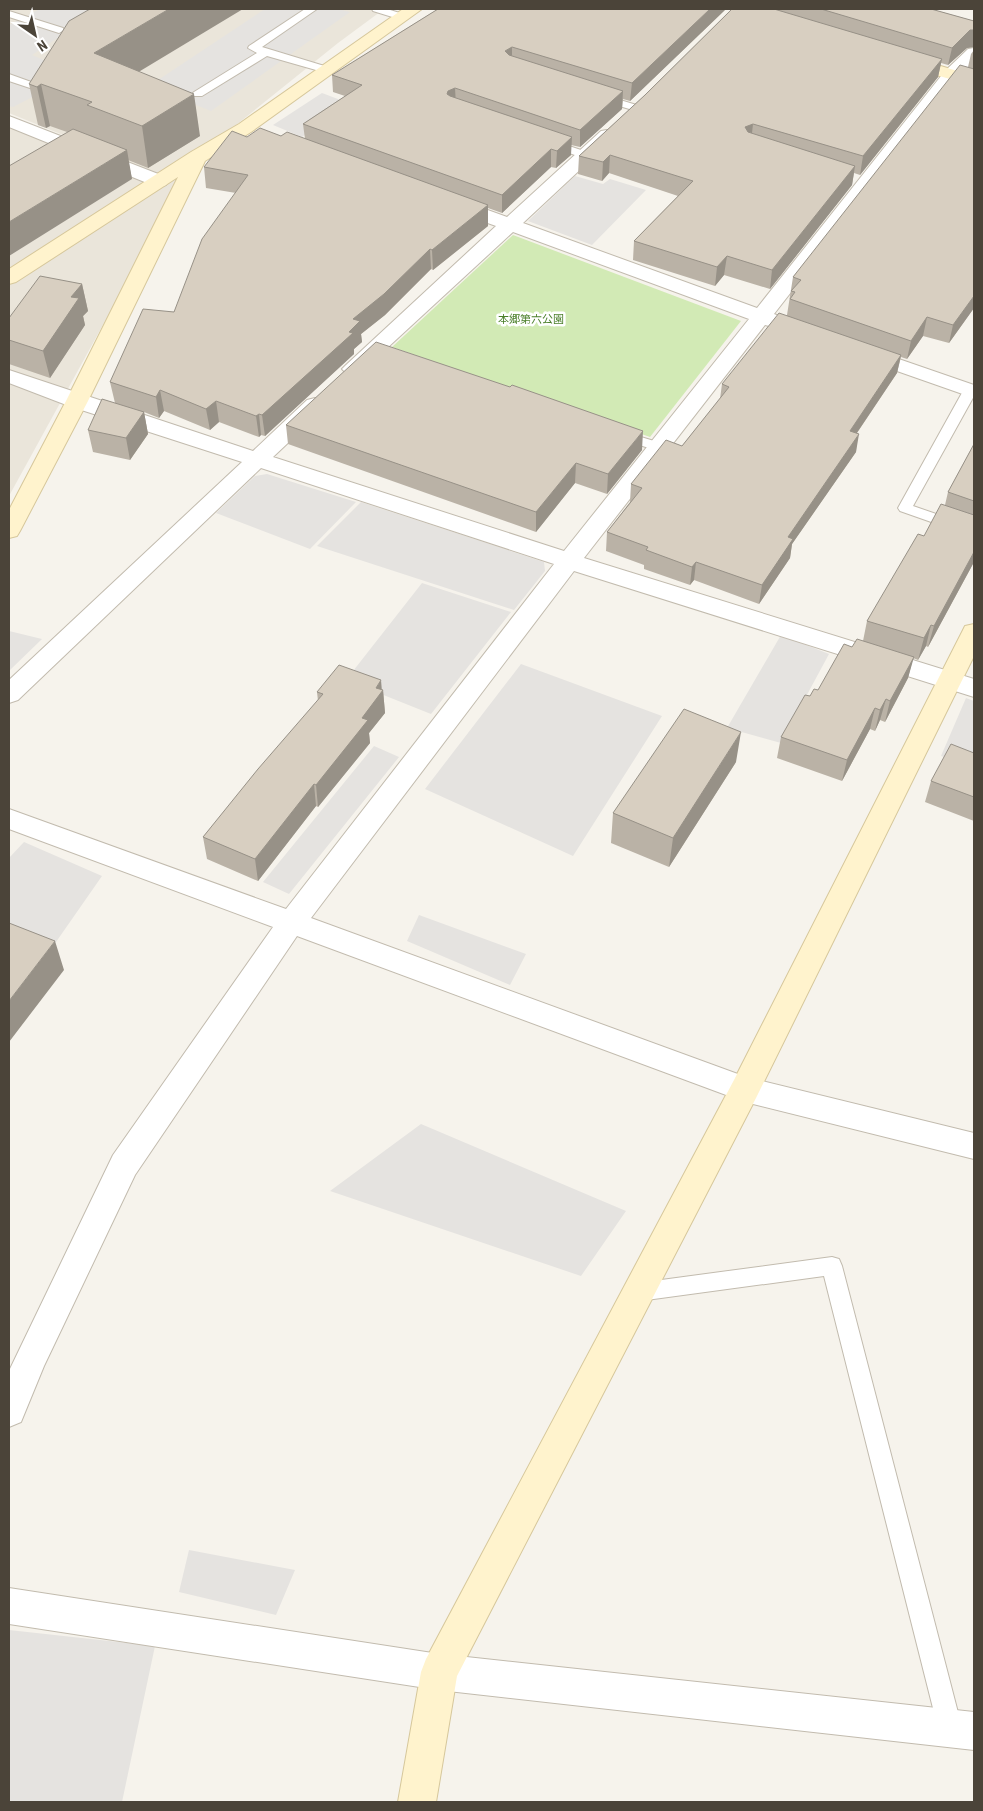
<svg xmlns="http://www.w3.org/2000/svg" width="983" height="1811" font-family="'Roboto Condensed','Noto Sans JP',sans-serif">
<style>
.residential{fill:#eae5da}
.green{fill:#d2eab5}
.parking{fill:#e5e3e0}
.lines{fill:none;stroke-linecap:round;stroke-linejoin:round}
.lane-casing{stroke:#c2bbae;stroke-width:2}
.street-casing{stroke:#c2bbae;stroke-width:2}
.secondary-casing{stroke:#d6c79b;stroke-width:2}
.lane{fill:#fff;fill-rule:evenodd}
.street{fill:#fff;fill-rule:evenodd}
.secondary{fill:#fff3cd;fill-rule:evenodd}
.wall{fill:#bab2a6}
.shaded-wall{fill:#979187}
.building{fill:#d8cfc1;stroke:#979187}
.labels{text-anchor:middle;stroke-width:5;stroke-linejoin:round;paint-order:stroke}
.far-park-label{font-size:11px;fill:#4a7f2a;stroke:#fff}
</style>
<rect width="100%" height="100%" fill="#f6f3ec"/>
<path class="residential" d="M9 9H384L338 43 236 125 159 174 9 113Z
M9 125 158 183 193 161 9 496Z"/>
<path class="green" d="M513 235 741 321 650 437 392 347Z"/>
<path class="parking" d="M40 9H110L65 33 32 55 77 74 13 107 9 106V25Z
M265 9H338L350 12 211 111 149 86Z
M322 93 351 104 302 137 273 125Z
M575 176 603 184 610 179 646 190 592 245 528 221Z
M267 474 356 502 310 549 216 513 255 476Z
M361 502 544 562 545 571 514 610 317 546Z
M422 583 511 612 431 714 346 680Z
M9 631 42 639 9 671Z
M781 635 829 654 781 743 727 728Z
M521 664 662 716 573 856 425 789Z
M966 698 974 701V767L941 756Z
M374 746 399 757 289 894 263 882Z
M24 842 102 876 56 942 9 931V858Z
M419 915 526 954 510 985 407 941Z
M421 1124 626 1211 581 1276 330 1191Z
M189 1550 295 1570 276 1615 179 1592Z
M9 1630 155 1646 122 1802H9Z"/>
<g class="lines">
<g class="lane-casing">
<path id="lane" d="M305 9H317L262 47 331 68 333 70 331 72H323L267 56 202 96H194L192 94 194 92 257 53 248 48 249 46Z
M372 9H387L406 15 407 17 402 20 373 11Z
M9 11 63 28 64 30 59 33 9 17Z
M9 74 34 83 36 85 30 88 9 81Z
M600 94 640 106 642 108 636 111 596 99 594 97 596 95Z
M548 139 590 153 592 155 586 159 544 144 542 142 544 140Z
M970 387 974 388V396L913 506 974 527V537L900 511 898 508 963 391Z
M621 431 664 444 666 447 664 450 659 451 616 438 614 435 616 432Z
M832 1257 839 1259 842 1266 962 1728 958 1736 950 1740 942 1736 938 1728 824 1276 639 1301 632 1299 629 1292 632 1285 639 1283Z"/>
</g>
<g class="street-casing">
<path id="street" d="M974 48V62L957 79 774 314 784 318 787 322 784 326 777 328 765 325 584 558 974 679V697L574 571 311 918 746 1077 974 1133V1159L745 1102 297 936 135 1175 44 1366 21 1422 9 1427V1371L113 1155 273 927 9 829V809L286 909 554 564 261 468 18 700 9 703V680L242 462 69 406 9 383V370L253 451 307 400 315 398 323 400 326 405 323 410 273 457 564 551 749 319 513 232 360 373 353 375 346 373 342 369 346 365 496 226 446 208 443 204 446 200 453 198 460 200 507 217 601 131 607 130 613 131 616 135 613 139 523 223 757 308 945 71 968 49Z
M9 116 166 177 168 181 166 185 159 187 152 185 9 127Z
M864 347 974 385V398L857 357 854 353 857 349Z
M9 1588 439 1654 974 1712V1750L439 1690 9 1624Z"/>
</g>
<g class="secondary-casing">
<path id="secondary" d="M403 9H422L251 132 205 161 88 401 20 531 17 536 9 538V510L66 401 178 177 16 282 9 284V269L191 152 239 124Z
M904 55 974 76V86L898 64 895 60 898 56Z
M974 624V656L756 1098 457 1676 436 1802H398L421 1672 426 1659 734 1080 962 632 965 626Z"/>
</g>
<use href="#lane" class="lane"/>
<use href="#street" class="street"/>
<use href="#secondary" class="secondary"/>
</g>
<path class="wall" d="M438 9H726L630 101 623 99 622 109 580 147 571 145V155L556 168 551 167 502 213 488 208V226L433 270 431 269 385 315 361 334 362 342 354 349V354L265 436 261 435 259 437 219 422 210 430 164 411 159 418 144 412 148 434 130 460 93 452 88 430 115 403 110 382 174 312 236 193 206 188 204 167 247 137 281 136 305 139 303 124 345 96 333 92 332 75Z
M732 9H931L974 21V47L967 48 948 65 941 63 938 77 860 175 854 173 852 185 770 289 724 275 715 286 633 260 634 241 678 196 609 173 602 181 578 174 579 156 645 95Z
M974 50V308L949 343 923 336 907 359 901 357 897 373 857 433 856 452 792 544 790 558 759 604 694 580 690 585 644 569V565L606 551 607 532 630 502 631 484 682 446 720 399 722 384 787 315 793 277 968 67 971 54Z
M139 72 200 136 148 168 128 160 132 179 67 132 50 126 46 128 38 125 29 84Z
M82 284 88 311 83 316 85 325 50 378 9 364V318Z
M510 387 642 450 607 494 575 483 536 532 288 444 286 425Z
M974 444V562L928 647 926 646 918 660 913 658 908 678 885 722 880 720 875 731 870 729 842 781 777 758 781 737 810 696 818 690 852 647 863 641 867 621 945 505 948 492Z
M382 690H383L385 713 369 733 370 743 318 807 316 806 258 881 207 859 203 837 318 701 317 692Z
M974 753V821L925 802 931 781Z
M736 762 669 867 611 843 613 813Z"/>
<path class="shaded-wall" d="M169 9H243L102 94 94 53Z
M710 9H726L630 101 632 83Z
M970 30H974V47L967 48 948 65 952 48Z
M512 47V64L505 51Z
M942 59 938 77 860 175 863 156Z
M41 84 50 126 46 128 37 87Z
M455 88 456 105 447 94 448 91Z
M623 91 622 109 580 147V130Z
M194 94 200 136 148 168 142 126Z
M753 124 751 142 745 127Z
M572 137 571 155 556 168 557 151Z
M551 149V167L502 213V195Z
M127 150 132 179 9 256V222Z
M610 155 609 173 602 181 603 162Z
M855 166 852 185 770 289 772 270Z
M488 205V226L433 270 432 250Z
M430 249 431 269 385 315 361 334 362 342 354 349V354L265 436 262 415 349 332 353 319Z
M727 256 724 275 715 286 717 267Z
M82 284 88 311 83 316 85 325 50 378 43 351 71 297Z
M974 296V308L949 343 953 325Z
M927 317 923 336 907 359 911 341Z
M901 355 897 373 846 449 850 431Z
M160 390 164 411 159 418 156 397Z
M216 401 219 422 210 430 206 409Z
M144 412 148 434 130 460 126 438Z
M259 414 261 435 259 437 256 416Z
M643 431 642 450 607 494 608 474Z
M859 434 856 452 792 544 790 558 759 604 762 585 788 537Z
M576 463 575 483 536 532V512Z
M974 552V562L928 647 934 626Z
M696 562 694 580 690 585 692 567Z
M931 625 926 646 918 660 924 638Z
M914 657 908 678 885 722 890 701Z
M381 680 382 692 383 690 385 713 369 733 370 743 318 807 316 785 362 718 376 688Z
M886 699 880 720 875 731 880 710Z
M875 708 870 729 842 781 847 760Z
M741 732 736 762 669 867 673 838Z
M314 784 316 806 258 881 255 859Z
M55 941 64 970 9 1042V1001Z"/>
<path class="building" d="M90 9H169L94 53 194 94 142 126 87 105 92 102 41 84 37 87 29 84 69 21Z
M438 9H710L632 83 512 47 505 51 509 55 623 91 580 130 455 88 448 91 447 94 450 96 572 137 557 151 551 149 502 195 303 124 362 85 332 75Z
M732 9H774L942 59 863 156 753 124 745 127 748 132 855 166 772 270 727 256 717 267 634 241 693 181 610 155 603 162 579 156 645 95Z
M821 9H931L974 21V30H970L952 48Z
M960 65 974 69V296L953 325 927 317 911 341 790 299 795 292 791 291 801 280 793 277Z
M260 128 281 136 287 132 488 205 432 250 430 249 384 294 353 319 360 321 349 332 353 333 262 415 259 414 256 416 216 401 206 409 160 390 156 397 110 382 143 309 174 312 202 239 248 175 204 167 232 131 247 137Z
M73 129 127 150 9 222V166Z
M40 276 82 284 71 297 79 298 43 351 9 340V318Z
M779 313 901 355 850 431 859 434 788 537 793 539 762 585 696 562 692 567 646 550 648 547 607 532 642 488 631 484 666 440 682 446 729 387 722 384Z
M376 342 510 387 512 385 643 431 608 474 576 463 536 512 286 425Z
M102 399 144 412 126 438 88 430Z
M974 444V501L948 492Z
M941 504 974 515V552L934 626 931 625 924 638 867 621 918 534 924 536Z
M857 639 914 657 890 701 886 699 880 710 875 708 847 760 781 737 805 695 810 696 814 689 818 690 844 644 852 647Z
M339 665 381 680 376 688 383 690 362 718 368 720 316 785 314 784 255 859 203 837 258 769 323 694 317 692Z
M684 709 741 732 673 838 613 813Z
M951 744 974 753V797L931 781Z
M9 923 55 941 9 1001Z"/>
<g class="labels">
<g class="far-park-label">
<text x="531" y="323">本郷第六公園</text>
</g>
</g>
<rect width="983" height="1811" fill="none" stroke="#4b4439" stroke-width="20"/>
<g transform="translate(35 35) rotate(146)" stroke="#ffffff" stroke-width="4" paint-order="stroke">
<path d="M0-4L9 19L0 12L-9 19Z" fill="#4b4439"/>
<text y="-8" font-size="14" font-weight="bold" text-anchor="middle" fill="#4b4439">N</text>
</g>
</svg>
